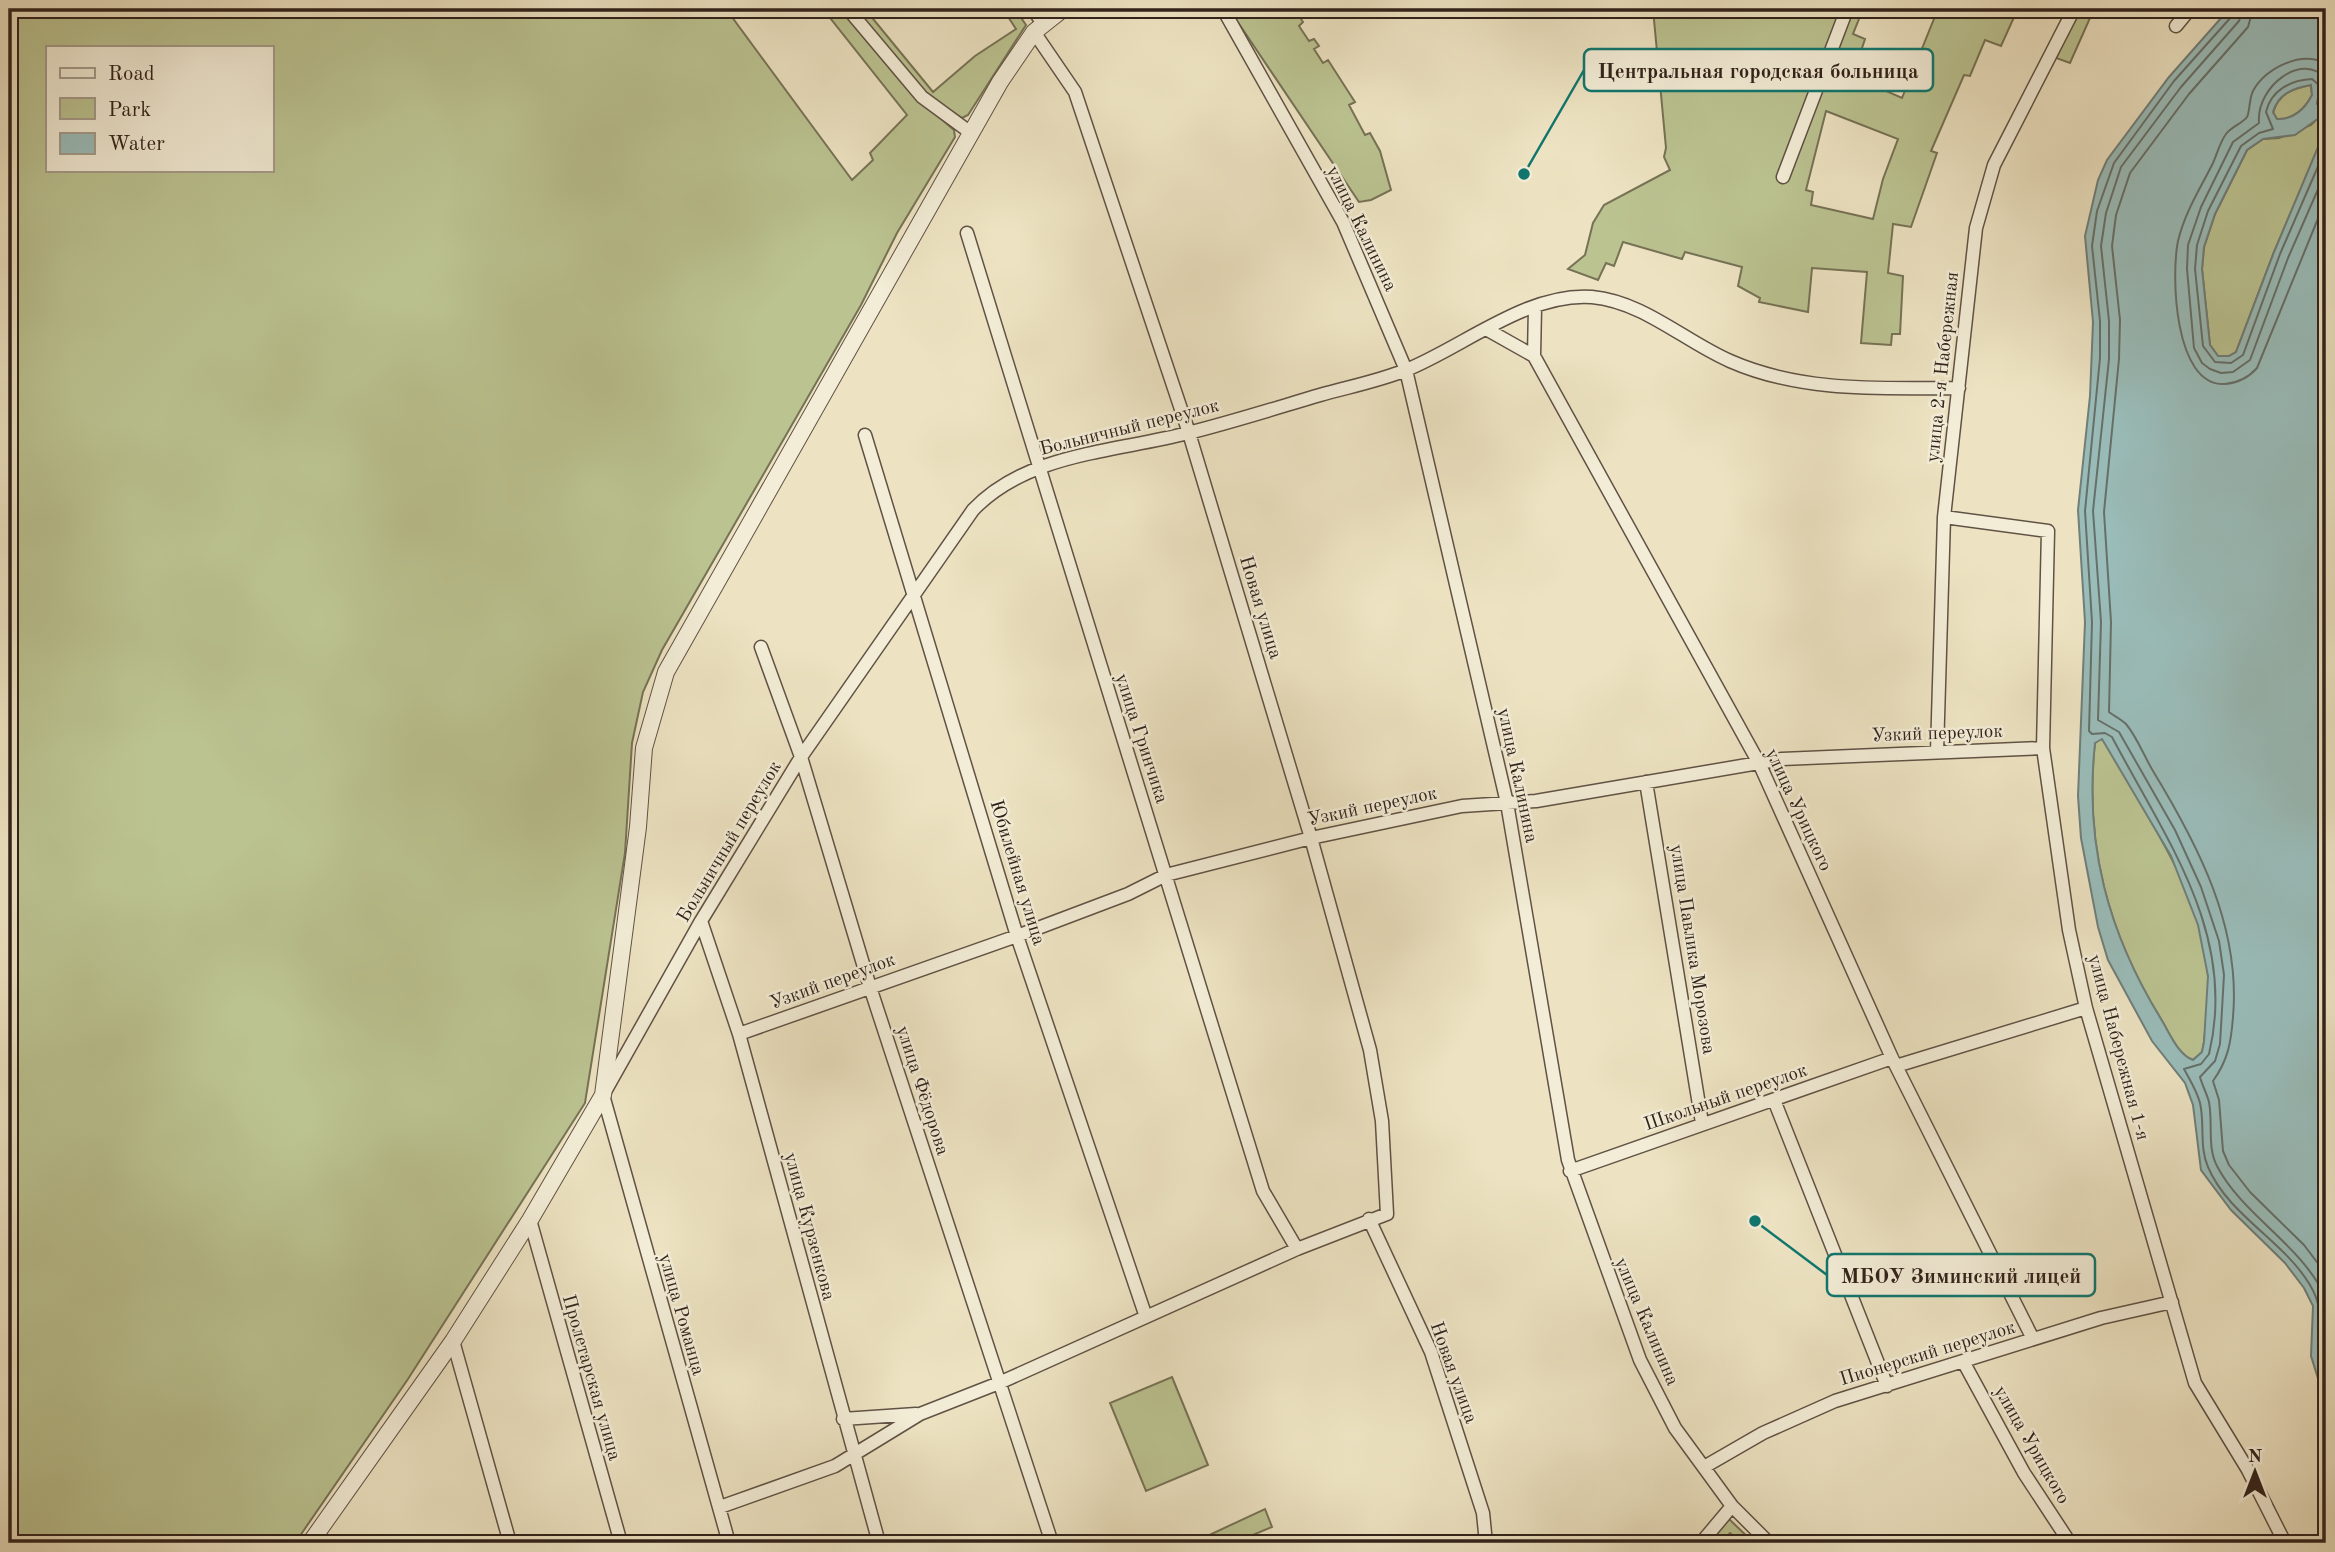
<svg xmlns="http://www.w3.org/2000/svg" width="2335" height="1552" font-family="'Old Standard TT',serif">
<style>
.green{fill:#bbc391;stroke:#767256;stroke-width:2;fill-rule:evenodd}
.water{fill:#9abdba;stroke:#707f7a;stroke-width:2;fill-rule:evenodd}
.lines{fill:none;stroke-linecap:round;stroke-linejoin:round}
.shore{stroke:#66706a;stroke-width:2}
.minor-casing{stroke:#605245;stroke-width:15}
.tertiary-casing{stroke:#605245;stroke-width:18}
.minor{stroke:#f3edd7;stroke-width:12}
.tertiary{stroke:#f3edd7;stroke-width:16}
.labels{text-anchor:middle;stroke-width:5;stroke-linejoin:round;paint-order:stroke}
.street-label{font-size:19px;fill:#31221b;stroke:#f3edd7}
.leader{fill:none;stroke:#0f766e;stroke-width:2.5}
.callout-dot{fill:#0f766e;stroke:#f3edd7;stroke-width:2.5}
.callout{fill:#f3edd7;stroke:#0f766e;stroke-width:2.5}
.callout-label{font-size:21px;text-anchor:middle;font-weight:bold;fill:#31221b}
</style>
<rect width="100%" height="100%" fill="#ede3c2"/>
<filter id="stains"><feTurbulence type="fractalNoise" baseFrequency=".00286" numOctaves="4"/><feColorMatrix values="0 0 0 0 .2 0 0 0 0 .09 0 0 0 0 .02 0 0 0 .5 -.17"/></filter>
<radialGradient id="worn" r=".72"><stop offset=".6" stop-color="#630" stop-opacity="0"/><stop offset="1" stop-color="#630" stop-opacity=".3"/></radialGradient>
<path class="green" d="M9 9H726L852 180 873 160 870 153 907 115 823 9H840L910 92 954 130 955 137 897 233 861 305 662 650 643 692 632 743 625 853 585 1103 408 1379 295 1543H9ZM47 47H271V170H47Z
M851 9H865L933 92 975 56 1016 29 1003 9H1015L1026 25 968 115 962 118 921 92Z
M1229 9H1287L1290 12 1295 9 1303 22 1299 26 1309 41 1314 39 1319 46 1314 49 1323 63 1328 60 1355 102 1349 105 1365 135 1370 133 1380 151 1391 190 1371 200 1359 202Z
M1653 9H1863L1853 34 1865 39 1858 60 1870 63 1863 81 1902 98 1938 9H1998L2015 15 2001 46 1985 40 1970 76 1964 75 1931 151 1937 153 1911 227 1893 224 1888 273 1903 276 1900 334H1892L1891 345 1861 343 1867 272 1812 268 1808 312 1759 302 1760 298 1738 286 1742 267 1685 252 1682 259 1623 242 1614 266 1606 263 1598 280 1568 269 1585 255 1593 223 1604 205 1670 170 1664 157 1666 148ZM1826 111 1898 139 1883 179 1873 219 1811 205 1813 192 1806 190Z
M2077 9H2094L2070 63 2056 58Z
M2311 85 2312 95C2305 109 2293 120 2277 119L2273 113C2278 94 2293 88 2311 85Z
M2323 113H2326L2323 138 2274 252 2236 352 2229 356H2218L2210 345 2202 269 2204 247 2215 214 2247 150 2263 139 2279 138 2311 125Z
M2100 739 2106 741C2142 813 2206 894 2208 977 2209 999 2206 1020 2204 1042L2202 1052 2193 1060C2178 1055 2169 1032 2161 1019 2108 933 2084 844 2095 743Z
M1172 1377 1208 1465 1146 1491 1110 1403Z
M1265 1509 1272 1527 1243 1539 1244 1543H1207L1205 1537Z
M1729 1519 1754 1543H1743L1730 1533 1721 1543H1709Z"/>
<path class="water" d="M2229 9H2326V113L2295 135 2263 139 2247 150 2215 214 2204 247 2202 269 2210 345 2218 356H2229L2236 352 2274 252 2326 128V1404L2311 1356 2313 1306 2304 1288 2285 1263 2231 1210 2201 1170 2193 1105 2185 1083 2152 1041 2108 960 2098 927 2081 838 2078 796 2085 622 2078 510 2090 396 2093 322 2085 236 2098 180 2107 160 2169 77ZM2311 85 2312 95C2305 109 2293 120 2277 119L2273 112C2278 94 2293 88 2311 85ZM2102 739 2171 856 2198 925 2208 976 2204 1042 2202 1052 2193 1060C2178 1055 2169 1032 2161 1019 2108 933 2084 844 2095 743Z"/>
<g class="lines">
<path class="shore" d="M2234 9 2232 16 2174 81 2114 163 2097 211 2092 246 2100 321V358L2085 511 2092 622 2089 731 2092 734 2105 733 2112 737C2165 838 2238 934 2209 1054L2201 1064 2184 1069C2190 1080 2197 1091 2200 1103 2205 1124 2199 1147 2208 1167 2228 1215 2284 1241 2310 1285 2331 1320 2311 1344 2326 1383
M2243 9 2239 21 2181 87 2121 167 2106 213 2101 246 2109 321V359L2093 511 2101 622 2098 720 2119 732 2175 830 2201 887 2219 941 2224 975 2220 1044 2215 1061 2200 1077C2202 1085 2207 1094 2209 1102 2213 1123 2207 1147 2217 1166 2243 1216 2301 1244 2326 1298
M2253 9 2248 27 2189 94 2130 173 2116 215 2112 246 2120 320 2119 359 2104 512 2111 622 2109 712C2114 716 2121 719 2126 724 2137 737 2144 756 2153 771 2198 845 2241 927 2233 1017 2231 1043 2228 1060 2213 1081L2219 1100 2223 1151 2229 1165 2250 1192 2304 1245 2326 1274
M2326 64C2302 50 2265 68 2253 91 2249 99 2250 111 2247 117 2243 123 2231 127 2226 134 2220 142 2217 154 2213 163 2200 189 2185 212 2178 241 2171 275 2174 387 2225 384 2237 383 2249 377 2257 368L2326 199
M2326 79C2303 51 2256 86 2259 123L2233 142 2201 207 2188 245 2187 269 2194 348 2202 363 2210 369 2221 373 2233 372 2250 360 2288 258 2326 171
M2326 106 2317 104 2320 86 2312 79C2291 80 2271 90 2266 112L2273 129 2259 133 2241 146 2208 211 2197 245 2195 269 2203 346 2215 362 2231 363 2243 355 2280 254 2326 148"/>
<g class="minor-casing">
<path id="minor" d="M848 9 922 97 971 133
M1033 9 1043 24
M1223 9 1343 222 1406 370 1507 803 1568 1160 1640 1360 1675 1428 1732 1506 1769 1543
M2176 26 2190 9
M1783 177 1847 9
M967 233 1263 1191 1297 1249
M1486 329 1534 356 1760 765 1892 1058 2033 1339
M1534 356 1535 307
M865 435 1017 936 1146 1317
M1944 517 2048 531 2043 748 2069 930 2086 1008 2195 1383 2248 1470 2285 1543
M761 647 801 757 870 987 1052 1543
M1937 751 1944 517 1976 228 1994 165 2074 9
M1646 782 1702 1123
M701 921 739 1034 879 1543
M739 1034 1017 936 1128 894 1166 875 1311 838 1462 806 1536 801 1782 759 2043 748
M1896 1066 2086 1008
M1774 1100 1887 1386
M1570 1171 1892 1058
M1369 1219 1431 1352 1483 1513 1486 1543
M530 1220 621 1543
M453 1341 510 1543
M1964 1363 2024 1473 2070 1543
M843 1419 916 1414
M1704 1467 1763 1433 1835 1401 2101 1318 2172 1302
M720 1507 835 1466 920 1414 999 1383 1297 1249 1387 1214 1382 1121 1370 1050 1311 838 1189 433 1075 92 1034 32
M729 1543 603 1095 701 921 801 757 973 510C1027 453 1115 452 1188 433 1232 422 1276 408 1320 395 1348 387 1379 381 1406 370 1463 347 1528 292 1592 297 1644 302 1684 341 1730 361 1803 393 1882 388 1959 388
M1701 1543 1732 1506"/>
</g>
<g class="tertiary-casing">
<path id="tertiary" d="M310 1543 453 1341 530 1220 603 1095 638 827 644 748 666 672 1000 82 1034 32 1063 9"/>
</g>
<use href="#minor" class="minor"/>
<use href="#tertiary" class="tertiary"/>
</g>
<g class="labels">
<g class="street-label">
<text transform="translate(1363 228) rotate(64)" y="7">улица Калинина</text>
<text transform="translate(1941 367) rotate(-84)" y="7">улица 2-я Набережная</text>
<text transform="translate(1129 426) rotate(-14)" y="7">Больничный переулок</text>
<text transform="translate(1262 607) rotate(73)" y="7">Новая улица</text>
<text transform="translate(1937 732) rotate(-2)" y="7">Узкий переулок</text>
<text transform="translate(1143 738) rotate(72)" y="7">улица Гринчика</text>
<text transform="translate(1519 775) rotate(78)" y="7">улица Калинина</text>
<text transform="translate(1372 805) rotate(-12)" y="7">Узкий переулок</text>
<text transform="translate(1800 809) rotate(65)" y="7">улица Урицкого</text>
<text transform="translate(728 841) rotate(-59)" y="7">Больничный переулок</text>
<text transform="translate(1019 872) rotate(73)" y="7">Юбилейная улица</text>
<text transform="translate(1694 949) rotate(81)" y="7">улица Павлика Морозова</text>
<text transform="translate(832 980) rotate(-20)" y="7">Узкий переулок</text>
<text transform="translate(2120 1047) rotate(75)" y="7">улица Набережная 1-я</text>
<text transform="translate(924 1090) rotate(72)" y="7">улица Фёдорова</text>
<text transform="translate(1725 1096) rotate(-19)" y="7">Школьный переулок</text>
<text transform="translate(811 1226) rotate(75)" y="7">улица Курзенкова</text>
<text transform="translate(683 1314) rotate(74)" y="7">улица Романца</text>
<text transform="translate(1648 1321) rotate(67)" y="7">улица Калинина</text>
<text transform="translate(1927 1352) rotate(-17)" y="7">Пионерский переулок</text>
<text transform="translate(1455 1372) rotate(70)" y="7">Новая улица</text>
<text transform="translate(593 1377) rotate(74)" y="7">Пролетарская улица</text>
<text transform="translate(2033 1444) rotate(60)" y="7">улица Урицкого</text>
</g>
</g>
<path class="leader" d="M1524 174L1584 70M1755 1221L1827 1275"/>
<g class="callout-dot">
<circle cx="1524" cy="174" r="7"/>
<circle cx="1755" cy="1221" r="7"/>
</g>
<g class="callout">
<rect x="1584" y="49" width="349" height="42" rx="7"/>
<rect x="1827" y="1254" width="268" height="42" rx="7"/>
</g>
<g class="callout-label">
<text x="1758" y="78">Центральная городская больница</text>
<text x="1961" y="1283">МБОУ Зиминский лицей</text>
</g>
<rect width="2335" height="1552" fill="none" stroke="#ede3c2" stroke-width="35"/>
<rect x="10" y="10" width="2314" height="1531" fill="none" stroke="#31221b" stroke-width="3.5"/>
<rect x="18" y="18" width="2300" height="1517" fill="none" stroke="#31221b" stroke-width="2"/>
<rect x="46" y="46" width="228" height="126" fill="#f3edd7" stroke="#a59c8c" stroke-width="2"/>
<rect x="60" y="68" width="35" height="10" fill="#f3edd7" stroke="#a59c8c" stroke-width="2"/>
<text x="108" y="80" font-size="21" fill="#31221b">Road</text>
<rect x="60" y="98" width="35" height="21" fill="#bbc391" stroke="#a59c8c" stroke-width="2"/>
<text x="108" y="116" font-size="21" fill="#31221b">Park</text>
<rect x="60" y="133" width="35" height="21" fill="#9abdba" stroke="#a59c8c" stroke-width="2"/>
<text x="108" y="150" font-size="21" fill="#31221b">Water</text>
<g transform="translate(2255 1472)" stroke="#f3edd7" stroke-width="5" paint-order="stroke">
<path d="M0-5L12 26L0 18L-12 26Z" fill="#31221b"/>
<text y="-10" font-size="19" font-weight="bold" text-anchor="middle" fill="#31221b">N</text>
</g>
<rect width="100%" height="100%" filter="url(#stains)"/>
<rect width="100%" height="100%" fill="url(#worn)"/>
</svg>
